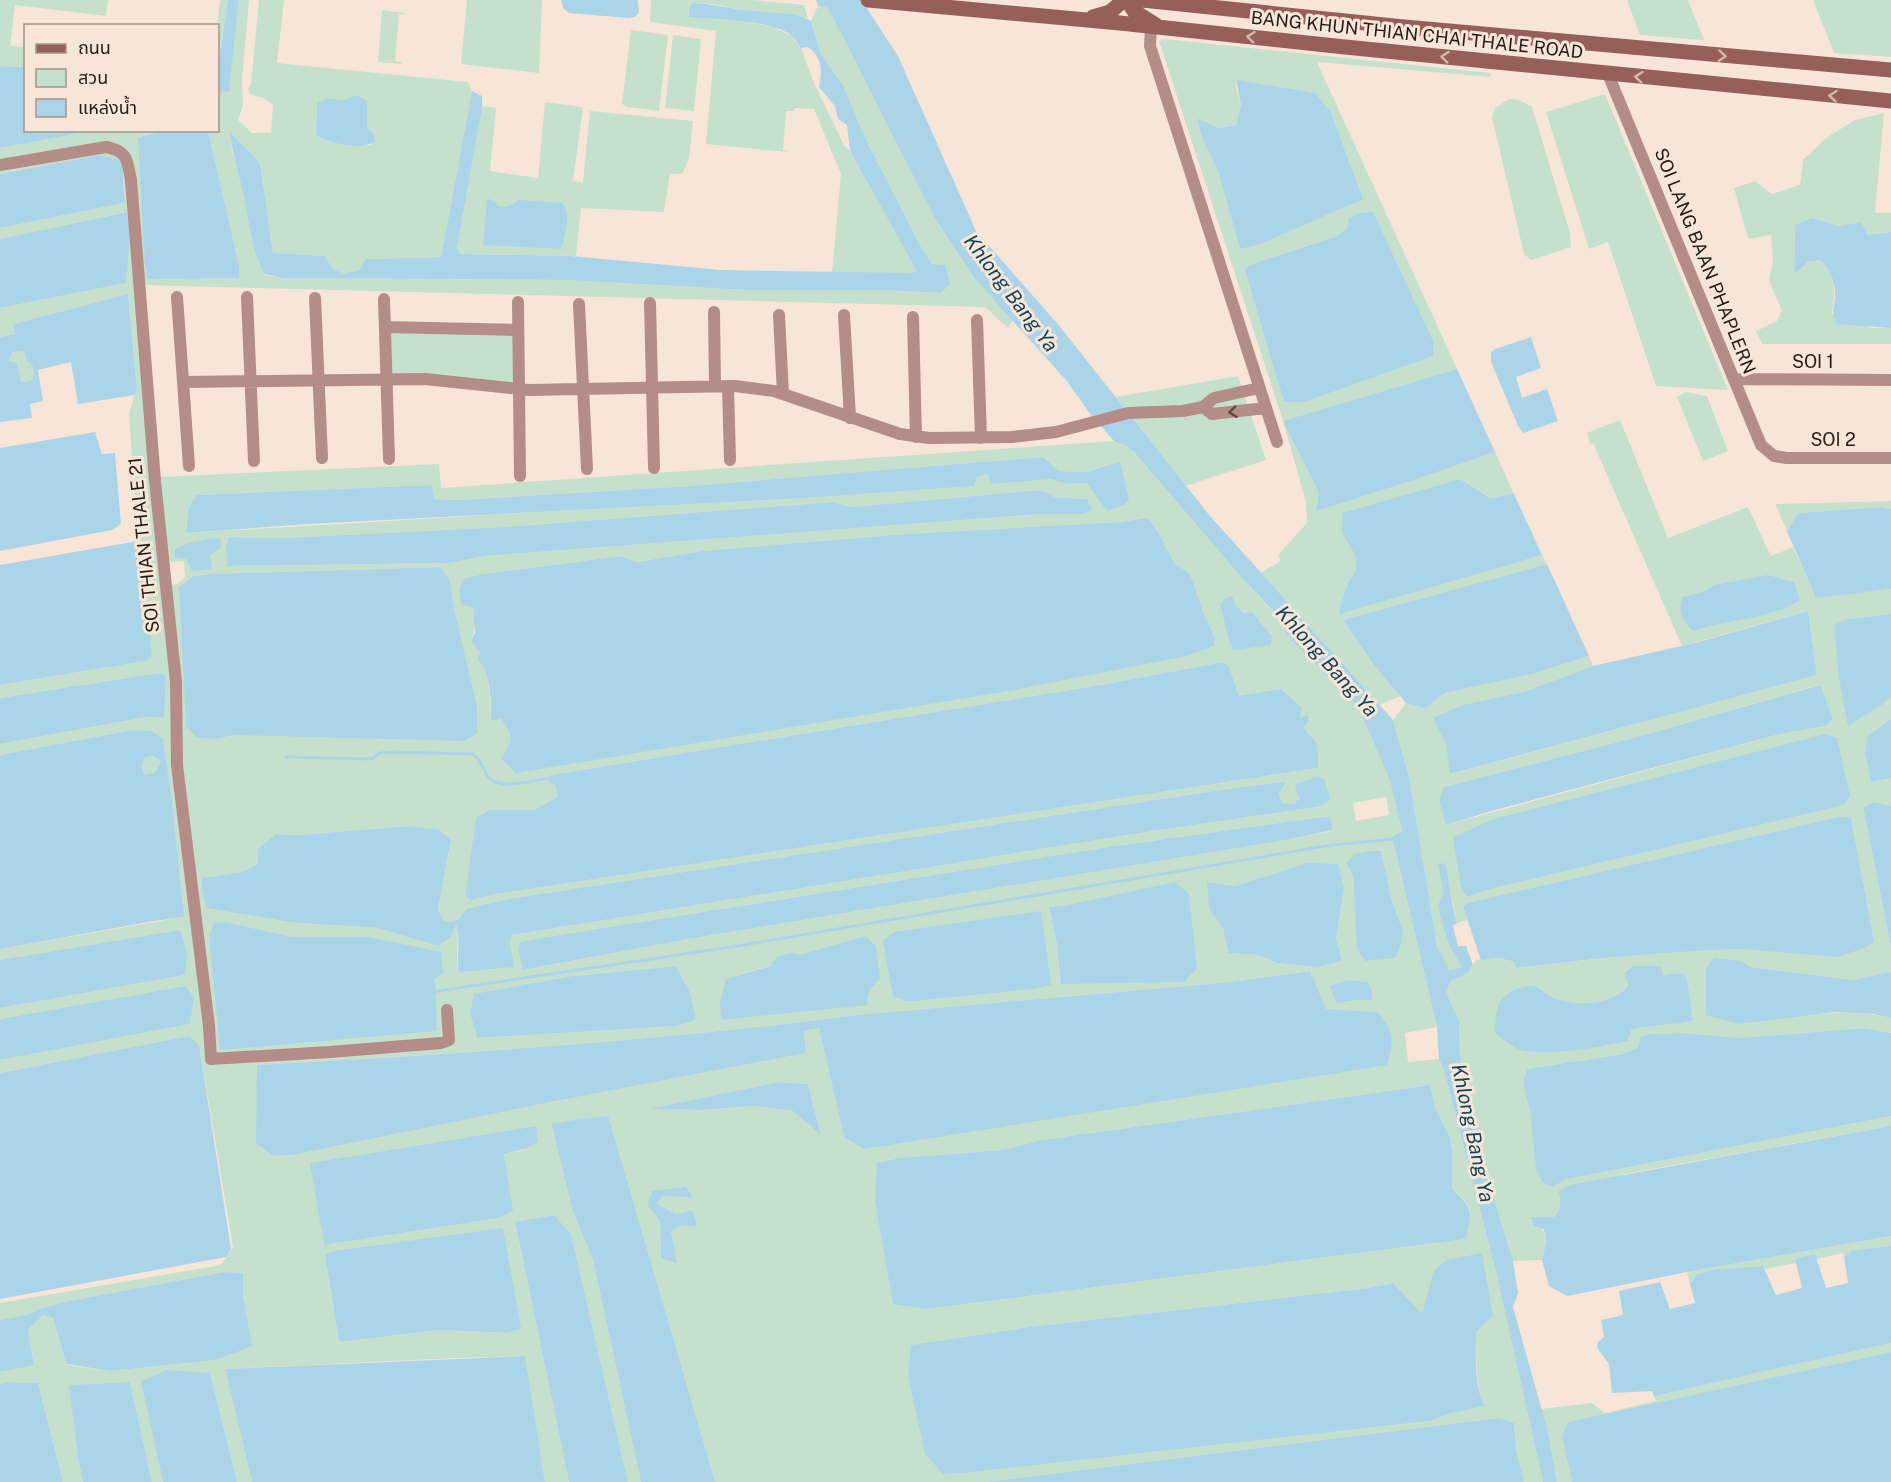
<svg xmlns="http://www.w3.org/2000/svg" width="1891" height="1482" font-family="'Public Sans','Noto Sans Thai',sans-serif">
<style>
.green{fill:#c5e1ce;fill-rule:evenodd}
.water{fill:#acd4e8;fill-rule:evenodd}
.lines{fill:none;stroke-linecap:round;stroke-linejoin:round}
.stream{stroke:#acd4e8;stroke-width:3}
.street{stroke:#b48c88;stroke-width:12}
.secondary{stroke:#975f5a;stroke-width:15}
.oneway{stroke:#d5b7ac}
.oneway2{stroke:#5c4944}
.labels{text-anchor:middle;stroke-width:6;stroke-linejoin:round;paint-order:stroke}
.street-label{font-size:18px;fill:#221c17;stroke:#f7e6d8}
.water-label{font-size:20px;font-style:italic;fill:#11445a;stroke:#f7e6d8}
</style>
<rect width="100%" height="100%" fill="#f7e6d8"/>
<path class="green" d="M0 0H108L106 16 15 5 10 46 25 47V67L0 66Z
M220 0H228L218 69 219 88H218L217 26Z
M239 0H249L242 80 243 106 238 120 252 133H271L273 105 263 98 251 95 248 89 251 84 259 0H284L277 63 468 82 472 91 441 257 365 259 360 269 345 274 333 269 325 256 273 253 260 163 230 133 232 151 265 275 282 278 565 280 747 290H883L941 293 932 264 920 245 865 138 844 87 820 52 811 21 818 6 828 8 934 217 975 279 1013 320 1008 328 985 307 142 285 159 477 439 464 441 488 1114 441 1125 445 1135 453 1242 578 1276 615 1287 635 1337 687 1358 706 1390 781 1402 831 1392 838 1437 1027 1405 1033 1408 1062 1439 1059 1444 1070 1496 1272 1543 1482H1524L1516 1448 1514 1424 1499 1418 985 1482H714L562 1121 551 1124 572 1209 593 1260 641 1482H628L571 1235 553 1215 515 1223 569 1482H545L524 1356 456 1358 225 1369 252 1482H237L210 1373 142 1381 163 1482H152L130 1382 70 1385 78 1458 83 1482H63L38 1383 5 1382 0 1384V1372L34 1364 28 1330 43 1315 53 1318 66 1365 111 1371 216 1360 251 1345 243 1295V1273L224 1272 69 1301 38 1309 29 1314 0 1320V1303L221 1265 233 1247 199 1045 189 1036 0 1073V1060L190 1024 185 986 0 1019V1008L185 975 180 930 0 960V949L183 917 163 739 132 730 0 755V744L146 717 164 718 158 673 0 698V685L146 661 142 547 138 541 129 413 137 388 128 294 13 324 15 334 0 337V308L126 283V212L0 239V228L124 203 100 155 0 174V148L92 131H169L138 137 238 278 239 265 208 131 218 130V97L223 92ZM327 98 343 100 366 110 367 127 374 134 371 145C351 145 333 146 316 135L317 103ZM1043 457 1058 471 1087 472 1120 461 1124 482 1097 495 1087 483 1066 484 1051 479 1031 480 987 474 977 477 973 486 807 498 555 511 187 533 197 495 432 485 434 499 460 500 690 486ZM1040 490 1055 497 1087 499 1084 514H1042L486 556 449 563 227 566 229 537 283 538 504 527 833 502 852 507ZM1148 518 1158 532 1175 564 1188 572 1193 581 1206 620 1215 637 511 744 510 730 501 719 491 721C491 704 488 667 481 653 479 649 474 645 471 642 479 620 471 599 465 578L483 574 621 556 637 562 702 551 905 534 1119 522ZM213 538 220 548 192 571 186 559 175 549 188 543ZM184 561 185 577 177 584 170 585 169 562ZM440 567 450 580 455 613 233 735 218 739 186 726V706L194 576 210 574ZM1232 596 1236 605 1243 613 1252 612 1272 636 1233 650 1229 641 1220 605ZM1223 662 1229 666 1239 696 1300 717 1308 716 1304 726 1318 768 490 895 473 900 489 810H534L557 797 556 786 551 775 1112 683ZM1286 782 1279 794 1282 804H1294L1299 800 1295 787 1317 807 1146 832 512 935 501 969 464 972 459 974C455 957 460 941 456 923L450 938 438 946 377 928 297 923 203 878 242 872 258 864 276 834 297 835 410 826 451 841 438 909 444 921C457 923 460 919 467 909L508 899 1247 786ZM1386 797 1389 815 1356 821 1353 803ZM1328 816 1333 831 1286 840 688 939 524 970 518 951 520 942 534 939 1102 848ZM1381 852 1392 902 1403 930 1354 896 1353 875ZM1307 863 1344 888 1336 939 1341 961 1317 967 1277 963 1258 955 1228 953 1223 928 1207 882 1235 886ZM1068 905 1061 984 1056 939 1049 907ZM214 923H224L293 937H369L220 1050ZM866 936 872 987 867 996 868 1005 726 979ZM676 966 690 992 696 1020 676 1026 477 1038 470 1014 573 976ZM1310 971 1326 1010 1377 1012 844 1137 819 1028 804 1031 806 1053 546 1103 293 1155 273 1156 258 1065C458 1054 658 1041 856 1015L1231 982ZM1035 989 906 1002 893 996ZM778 1082 808 1084 821 1134 793 1111 755 1106 701 1110 653 1109ZM1430 1085 1435 1107 1450 1137 1452 1150V1188C1474 1208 1473 1211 1466 1239L928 1309 877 1163 899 1158 1002 1150 1042 1140ZM536 1126 525 1150 504 1154 512 1211 499 1218 324 1245 311 1163ZM652 1191 693 1196H661L657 1205 676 1214 692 1210 683 1225 671 1231 676 1264 661 1257 660 1221 648 1205ZM325 1254 508 1333 438 1330 339 1342ZM1393 1283 1422 1315 1476 1332C1476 1357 1476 1382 1483 1406L1448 1414 1430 1421 943 1474 908 1376 912 1345 1029 1327 1369 1288Z
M467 0H542L539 73 461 64Z
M651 0H753L804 5 808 18 743 10 712 4 694 3 689 9 773 27 792 36 801 48 814 83 844 145 850 151 918 271 912 273H832L841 174 814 109 795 108 794 111H786L783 150 788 152 706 144 716 31 650 22Z
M1627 0H1688L1704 40 1640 35Z
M1813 0H1891V57L1834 53Z
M382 10 405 13V14H399L395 61 401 62V64L378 62Z
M631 30 668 35 659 111 627 107 622 104Z
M673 35 701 39 694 111 665 108Z
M1165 39 1490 73 1491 77 1317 62 1457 369 1284 421 1319 493 1426 476 1495 452 1514 494 1492 498 1460 479 1342 533 1355 555 1356 569 1346 587 1340 613 1542 555 1547 564 1343 620 1373 664 1401 696 1379 705 1260 573 1281 561 1278 555 1307 523 1306 502 1283 421 1159 41ZM1236 80 1268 87 1284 88 1240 249 1217 168 1202 138 1197 118 1219 128 1236 125 1241 105 1236 88ZM1347 228 1284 402 1249 265 1335 237Z
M1605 94 1728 390 1656 386 1608 242 1589 249 1546 112Z
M1509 99 1519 100 1532 107 1570 233 1571 247 1531 260 1524 254 1492 117 1495 108Z
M545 102 583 107 573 181 583 182 590 111 693 121 689 159 682 174H670L664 212 581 208 576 256 460 254 457 249 482 106 496 108 490 171 538 178Z
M1884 113 1875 213H1891V232L1868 235 1861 222 1840 226 1812 218 1795 225 1794 273 1808 262 1820 260C1837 275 1835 293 1832 314L1872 328H1891V344H1762L1756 331 1777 321 1782 311 1769 281 1773 261 1771 235 1748 239 1734 188 1755 181 1772 194 1800 185 1803 160 1826 138 1855 120Z
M390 331 515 334 514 385 390 374Z
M21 351 25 353 27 362 32 365 34 373 32 380 26 382 21 381 17 363 9 361V357L13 352Z
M1238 376 1266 460 1185 486 1116 397Z
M1686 392 1707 396 1728 451 1703 461 1677 397Z
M1620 420 1668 538 1748 507 1771 556 1793 547 1816 597 1891 589V614L1847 619 1886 703 1891 696V719L1867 736 1871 782 1891 778V806L1873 802 1863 807 1891 947V972L1853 980 1750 967 1742 961 1740 1024C1790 1018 1841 1006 1891 1018V1033L1864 1028 1740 1038 1685 1033 1650 1034 1641 1036 1637 1048 1623 1054 1527 1069 1523 1083 1552 1187 1567 1179 1891 1116V1126L1624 1174 1559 1197 1560 1208 1554 1217H1531C1549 1233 1547 1237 1542 1260L1513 1261 1484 1166 1474 1112 1460 1056 1459 1020 1446 992 1451 981 1468 973 1476 960 1500 958 1514 962 1516 968 1662 952 1874 941 1851 817H1838L1467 903 1463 907 1467 920 1457 923 1445 863 1439 865 1443 892 1438 905 1451 949 1462 967 1449 971 1437 946 1409 777 1393 720 1406 703 1425 708 1445 693 1532 674 1589 656 1593 666 1523 692 1462 705 1433 718 1446 745 1451 774 1817 675 1808 611 1682 646 1593 443 1590 444 1587 433ZM1819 685 1833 719 1826 726 1780 734 1446 825 1444 787 1641 736ZM1850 795 1844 805 1494 888 1467 897 1453 838ZM1634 966 1663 975 1678 973 1687 977 1693 1019C1673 1026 1651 1024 1630 1030L1628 1041C1592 1050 1558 1051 1522 1050L1534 985C1540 989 1547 995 1554 998 1576 1007 1612 1005 1628 986L1624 973Z
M1891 501V509L1882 507 1798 513 1787 531 1775 504Z
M153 756 161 762 155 772 144 775 142 766 144 758Z
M1891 1236V1246L1853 1250 1844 1257 1843 1253 1816 1259 1815 1255 1795 1259 1796 1263 1765 1269 1763 1266 1696 1275 1690 1284 1687 1272Z
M1891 1343V1352L1569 1422 1562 1437 1572 1482H1557L1548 1432 1541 1409 1592 1403 1605 1413 1656 1401 1654 1396Z"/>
<path class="water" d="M228 0H239L229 91 223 92 218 97V69Z
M561 0H638L639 13 635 17 628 18 569 13 563 8Z
M816 0H864L868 10 898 56 976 231 1057 323 1210 516 1393 720 1409 777 1437 946 1449 970 1462 967 1451 949 1442 924 1438 905 1443 892 1438 864 1445 863C1450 883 1451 903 1457 923L1453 926 1458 946H1466L1473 965 1468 973 1451 981 1446 992 1459 1020 1460 1056 1474 1112 1484 1166 1513 1261 1518 1293 1513 1307 1548 1432 1557 1482H1543L1496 1272 1444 1070 1439 1059 1437 1027 1392 837 1402 831 1390 781 1358 706 1337 687 1287 635 1276 614 1242 578 1135 453 1125 445 1114 441 1090 414 1067 381 975 279 934 217 828 8 818 6Z
M693 3C712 4 728 8 745 10 763 13 797 11 811 21L820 52 844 87 865 138 920 245 932 264 945 265 950 284 941 293 883 290H747L565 280 282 278 265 274C251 251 250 223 244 197 239 175 232 154 230 132L260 163 273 253 325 256 333 269 345 274 360 269 365 259 441 257 472 91 482 96V108L457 248 460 254 571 256 721 270 911 273 917 271 850 151 847 125 838 119 835 106 819 87C822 69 823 59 808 47L801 48C798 44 796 39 792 36 774 20 714 19 689 17V9Z
M0 66 25 67 26 130 92 131 0 148Z
M1236 80 1315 93 1330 111 1363 199 1260 244 1240 249 1217 168 1202 138 1197 118 1219 128 1236 125 1241 105Z
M357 95 367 101V127L374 134 375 142C360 150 330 144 316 135L317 103 327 98 343 100Z
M169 131H208L239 265V278L148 279 145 265 138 137Z
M100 155 122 161 124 203 0 228V174Z
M487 198 495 202 498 206 507 207 519 200 562 203C572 215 565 235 561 249L483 245Z
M127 212 130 231 126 283 0 308V239Z
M1373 212 1433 341V356L1304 402H1284L1245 270 1249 265 1335 237 1347 228 1349 218 1359 213Z
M1812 218 1840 226 1861 222 1868 235 1891 232V328L1837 324C1830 310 1835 308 1835 295 1835 281 1830 269 1820 260L1808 262 1794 274 1795 225Z
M128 294 137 388 135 395 78 404 71 362 38 370 43 401 30 404 32 418 0 422V337L15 334 13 324ZM21 351 25 353 27 362 32 365 34 373 32 380 26 382 21 381 17 363 9 361V357L13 352Z
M1531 337 1541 368 1516 377 1522 398 1547 389 1558 421 1523 433 1518 426 1491 362V352L1495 349Z
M1457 369 1495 452 1426 476 1316 511 1319 493 1283 421Z
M95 432 102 454 115 453 121 524 112 530 0 551V448Z
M1043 457 1059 471 1087 472 1120 461 1129 500 1123 505 1107 511 1087 483 1066 484 1051 479 992 484 987 474 977 477 974 486 807 498 309 524 187 533C187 520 187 505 197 495L432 485 434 499 460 500 690 486Z
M1460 479 1491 498 1514 494 1542 555 1339 614 1346 587 1356 569 1355 555 1342 533 1343 513Z
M1040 490 1055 497 1087 499 1092 510 1084 514H1042L486 556 449 563 227 566 226 546 229 537 283 538 504 527 833 502 852 507Z
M1882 507 1891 509V589L1816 598 1787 531 1798 513Z
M1148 518 1158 532 1175 564 1188 572 1193 581 1206 620 1215 637 1214 646 1187 656 1014 690 516 773 501 758C513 741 514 736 501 719L491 721C491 703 491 672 478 660L480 652 471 642 475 632 473 608 461 604 459 589 465 578 483 574 621 556 637 562 702 551 905 534 1119 522Z
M213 538 221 539 220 548 210 556 212 569 192 571 186 559 174 557 175 549 188 543Z
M138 541 142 547 152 657 146 661 0 685V565Z
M1547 564 1589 656 1532 674 1445 693 1425 708 1406 703 1373 664 1343 620Z
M440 567 450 580 455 613 477 707V733L465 741 233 735 218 739 196 737 186 726 179 587 194 576 210 574Z
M1768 575 1794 582 1800 600C1769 620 1727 619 1693 631 1682 621 1677 611 1683 597L1702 592 1715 585Z
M1232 596 1236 605 1243 613 1252 612 1272 636 1271 645 1233 650 1229 641 1220 605 1224 599Z
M1808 611 1817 675 1450 774 1446 745 1433 718 1462 705 1523 692 1593 666 1699 642Z
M1891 614V696L1886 702 1848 726 1839 678 1834 625 1847 619Z
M1223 662 1229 666 1239 696 1281 689 1302 708 1300 717 1308 715 1309 721 1304 726C1307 735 1312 736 1316 742 1319 749 1318 760 1318 768L490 895 472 900 465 896 476 818 489 810H534L557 797 556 786 545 779 551 775 1112 683Z
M158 673 166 675 164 718 146 717 0 744V698Z
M1820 685 1833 719 1826 726 1780 734 1495 810 1446 825 1439 800 1444 787 1641 736Z
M1891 719V778L1871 782 1865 753 1867 736Z
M132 730 152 731 163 739 172 802 184 917 154 921 0 949V755ZM153 756 161 762 155 772 144 775 142 766 144 758Z
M1826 734 1837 738 1850 796 1844 805 1494 888 1467 897 1461 888 1453 837 1494 819Z
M1315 777 1324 779 1330 798 1327 802 1317 807 1146 832 512 935 510 944 514 967 464 972 459 974C456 957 461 941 456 924L450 938 438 946 377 928 297 923 207 908 202 891V878L242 872 258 864 257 850 276 834 297 835 410 826 439 830 451 840 438 909 444 921C457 923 460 919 466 909L508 899 1247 786 1286 782 1279 794 1282 803 1294 804 1299 799 1295 787 1296 784Z
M1873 802 1891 806V947L1863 807Z
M1329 816 1333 830 1286 840 688 939 523 970 518 950 520 942 534 939 1102 848Z
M1838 817H1851L1874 941 1865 948 1837 957 1741 949C1666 951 1591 959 1516 968L1514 962 1500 958 1481 960 1463 907 1467 903Z
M1371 851H1381L1392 902 1403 930 1401 944 1395 958 1365 961 1357 949 1353 875 1346 863 1355 854Z
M1307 863 1338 864 1344 888 1336 939 1342 961 1317 967 1277 963 1258 955 1228 953 1223 928 1209 908 1207 882 1235 886Z
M1175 882 1189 894 1197 968 1184 982 1061 984 1056 939 1049 907 1068 905Z
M1041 911 1051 985 1035 989 906 1002 893 996 883 941 894 932Z
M224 922 293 937H369L441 952 443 974 435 978 437 1031 220 1050 209 936 214 923Z
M180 930 187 953 185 975 0 1008V960Z
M866 936 876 946 880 979C871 988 866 993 868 1005L721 1020 720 1002 726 979 770 966 778 956 793 953 800 955Z
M1714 958 1742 961 1750 967 1853 980 1891 972V1018L1874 1014 1835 1012 1739 1024 1706 1015V968Z
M676 966 690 992 696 1020 676 1026 477 1038 470 1014 474 994 573 976Z
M1634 966H1661L1663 975 1678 973 1687 977 1693 1020C1673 1026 1651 1024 1631 1030L1628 1041C1599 1048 1553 1055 1524 1051 1514 1049 1503 1039 1495 1033 1496 1001 1499 991 1534 985 1540 989 1547 995 1554 998 1576 1007 1612 1005 1628 986L1624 973Z
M1310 971 1326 1009 1377 1012C1395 1032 1394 1040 1387 1065L864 1149 844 1137 819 1028 804 1031 806 1053 546 1103 293 1155 273 1156 256 1143 257 1065C457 1054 658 1041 856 1015L1231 982Z
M1347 980 1367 982 1372 991V1000H1355L1336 1003 1330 986Z
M185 986 194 997 190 1024 0 1060V1019Z
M1864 1028 1891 1033V1116L1567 1179 1552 1187 1542 1182 1536 1168 1530 1111 1523 1083 1527 1069 1623 1054 1637 1048 1641 1036 1650 1034 1685 1033 1740 1038Z
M189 1036 199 1045 231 1249 226 1257 0 1299V1073Z
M778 1082 808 1084 821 1135 793 1111 755 1106 701 1110 650 1109Z
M1430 1085 1435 1107 1450 1137 1452 1150V1188C1473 1209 1473 1210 1466 1239L927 1309 893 1304 875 1201 877 1163 899 1158 1002 1150 1042 1140Z
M608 1116 715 1482H641L593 1260 572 1209 551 1123Z
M536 1126 538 1142 525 1149 504 1154 513 1211 499 1218 324 1245 310 1163Z
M1891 1126V1236L1687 1272 1567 1296 1549 1286 1542 1260 1546 1242 1544 1229 1534 1226 1531 1217H1554L1560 1208 1559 1190 1569 1185Z
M686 1187 693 1197 662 1196 657 1204 676 1214 693 1210 697 1227 683 1225 671 1231 677 1264 661 1258 660 1221 647 1205 652 1191Z
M554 1215 571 1234 628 1482H569L515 1222Z
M503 1228 521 1328 508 1333 438 1330 339 1342 325 1254 334 1251Z
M1891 1246V1343L1654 1396 1652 1391 1612 1393 1609 1364 1597 1348 1598 1342 1604 1337 1601 1320 1623 1315 1619 1291 1660 1282 1670 1309 1695 1303 1690 1284 1696 1275 1711 1270 1763 1266 1776 1295 1802 1288 1795 1259 1815 1254 1826 1288 1848 1283 1844 1257 1853 1250Z
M1482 1253 1493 1316 1476 1332C1476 1357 1474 1383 1484 1406L1448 1414 1430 1421 963 1473 943 1474 925 1454 908 1376 911 1345 1029 1327 1369 1288 1393 1283 1422 1314 1434 1270 1447 1260Z
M224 1272 243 1273V1295L252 1346 216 1360 111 1371 66 1364 53 1318 43 1315 28 1330 34 1365 0 1372V1320L29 1314 38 1309 69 1301Z
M1891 1352V1482H1572L1562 1437 1568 1422Z
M525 1356 545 1482H252L225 1369Z
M167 1370 210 1373 237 1482H163L141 1381Z
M5 1382 38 1383 63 1482H0V1384Z
M130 1382 152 1482H83L78 1458 69 1385Z
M1499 1418 1514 1423 1516 1448 1524 1482H985Z"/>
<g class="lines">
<path class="stream" d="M286 757 371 759 380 753 393 752 473 754C484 763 482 770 489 778 501 790 529 781 545 779
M432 992 725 948 1332 845 1394 839"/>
<path class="street" d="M1151 26 1150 46 1277 442
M1608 74 1761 445 1774 456 1787 458H1891
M0 165 106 147C128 151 127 160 131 180L155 481 176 682 177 765 209 1026 211 1059 330 1052 441 1043 449 1040 447 1010
M177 297 189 466
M247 297 254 461
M315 298 322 458
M384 299 389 459
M518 302 520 476
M650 303 654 468
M579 304 587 469
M714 312 715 386
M779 315 783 394
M844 315 850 418
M913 317 916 437
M977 320 981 438
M385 327 518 330
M1735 379 1891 380
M184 382 425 379 529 390 735 386 774 391 900 434 929 438 1012 437 1056 432 1128 413 1183 411 1203 407 1214 398 1259 388
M728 386 730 460
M1203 407 1212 414 1266 408"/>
<path class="secondary" d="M868 0 1120 23 1345 47 1891 101
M1127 0 1134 11 1156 25
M1142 0 1404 27 1891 70
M1093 17 1110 12 1124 0"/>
</g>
<defs><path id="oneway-chevron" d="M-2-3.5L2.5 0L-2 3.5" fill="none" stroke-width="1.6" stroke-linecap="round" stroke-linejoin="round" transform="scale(1.5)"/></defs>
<g class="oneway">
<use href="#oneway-chevron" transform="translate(1251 37) rotate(-174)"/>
<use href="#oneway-chevron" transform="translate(1722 56) rotate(5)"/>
<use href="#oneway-chevron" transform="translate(1445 57) rotate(-174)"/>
<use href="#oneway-chevron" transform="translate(1639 77) rotate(-174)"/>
<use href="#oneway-chevron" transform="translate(1833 96) rotate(-175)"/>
</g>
<use class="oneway2" href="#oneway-chevron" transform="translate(1233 412) rotate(173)"/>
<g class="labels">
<g class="street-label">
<text transform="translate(1417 35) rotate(6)" y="6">BANG KHUN THIAN CHAI THALE ROAD</text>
<text transform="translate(1705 261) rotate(68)" y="6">SOI LANG BAAN PHAPLERN</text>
<text x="1813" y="368">SOI 1</text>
<text x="1833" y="446">SOI 2</text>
<text transform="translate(144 545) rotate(-96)" y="6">SOI THIAN THALE 21</text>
</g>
<g class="water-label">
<text transform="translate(1011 293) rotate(53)" y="7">Khlong Bang Ya</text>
<text transform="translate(1327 661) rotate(48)" y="7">Khlong Bang Ya</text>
<text transform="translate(1473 1133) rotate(78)" y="7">Khlong Bang Ya</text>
</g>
</g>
<rect x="24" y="24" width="195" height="108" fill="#f7e6d8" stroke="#a2958b" stroke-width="1.5"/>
<rect x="36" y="44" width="30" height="9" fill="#975f5a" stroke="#a2958b" stroke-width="1.5"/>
<text x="78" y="54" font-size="18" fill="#221c17">ถนน</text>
<rect x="36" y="69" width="30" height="18" fill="#c5e1ce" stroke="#a2958b" stroke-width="1.5"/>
<text x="78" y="84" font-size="18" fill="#221c17">สวน</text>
<rect x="36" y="99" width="30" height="18" fill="#acd4e8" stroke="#a2958b" stroke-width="1.5"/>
<text x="78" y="114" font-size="18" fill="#221c17">แหล่งน้ำ</text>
</svg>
